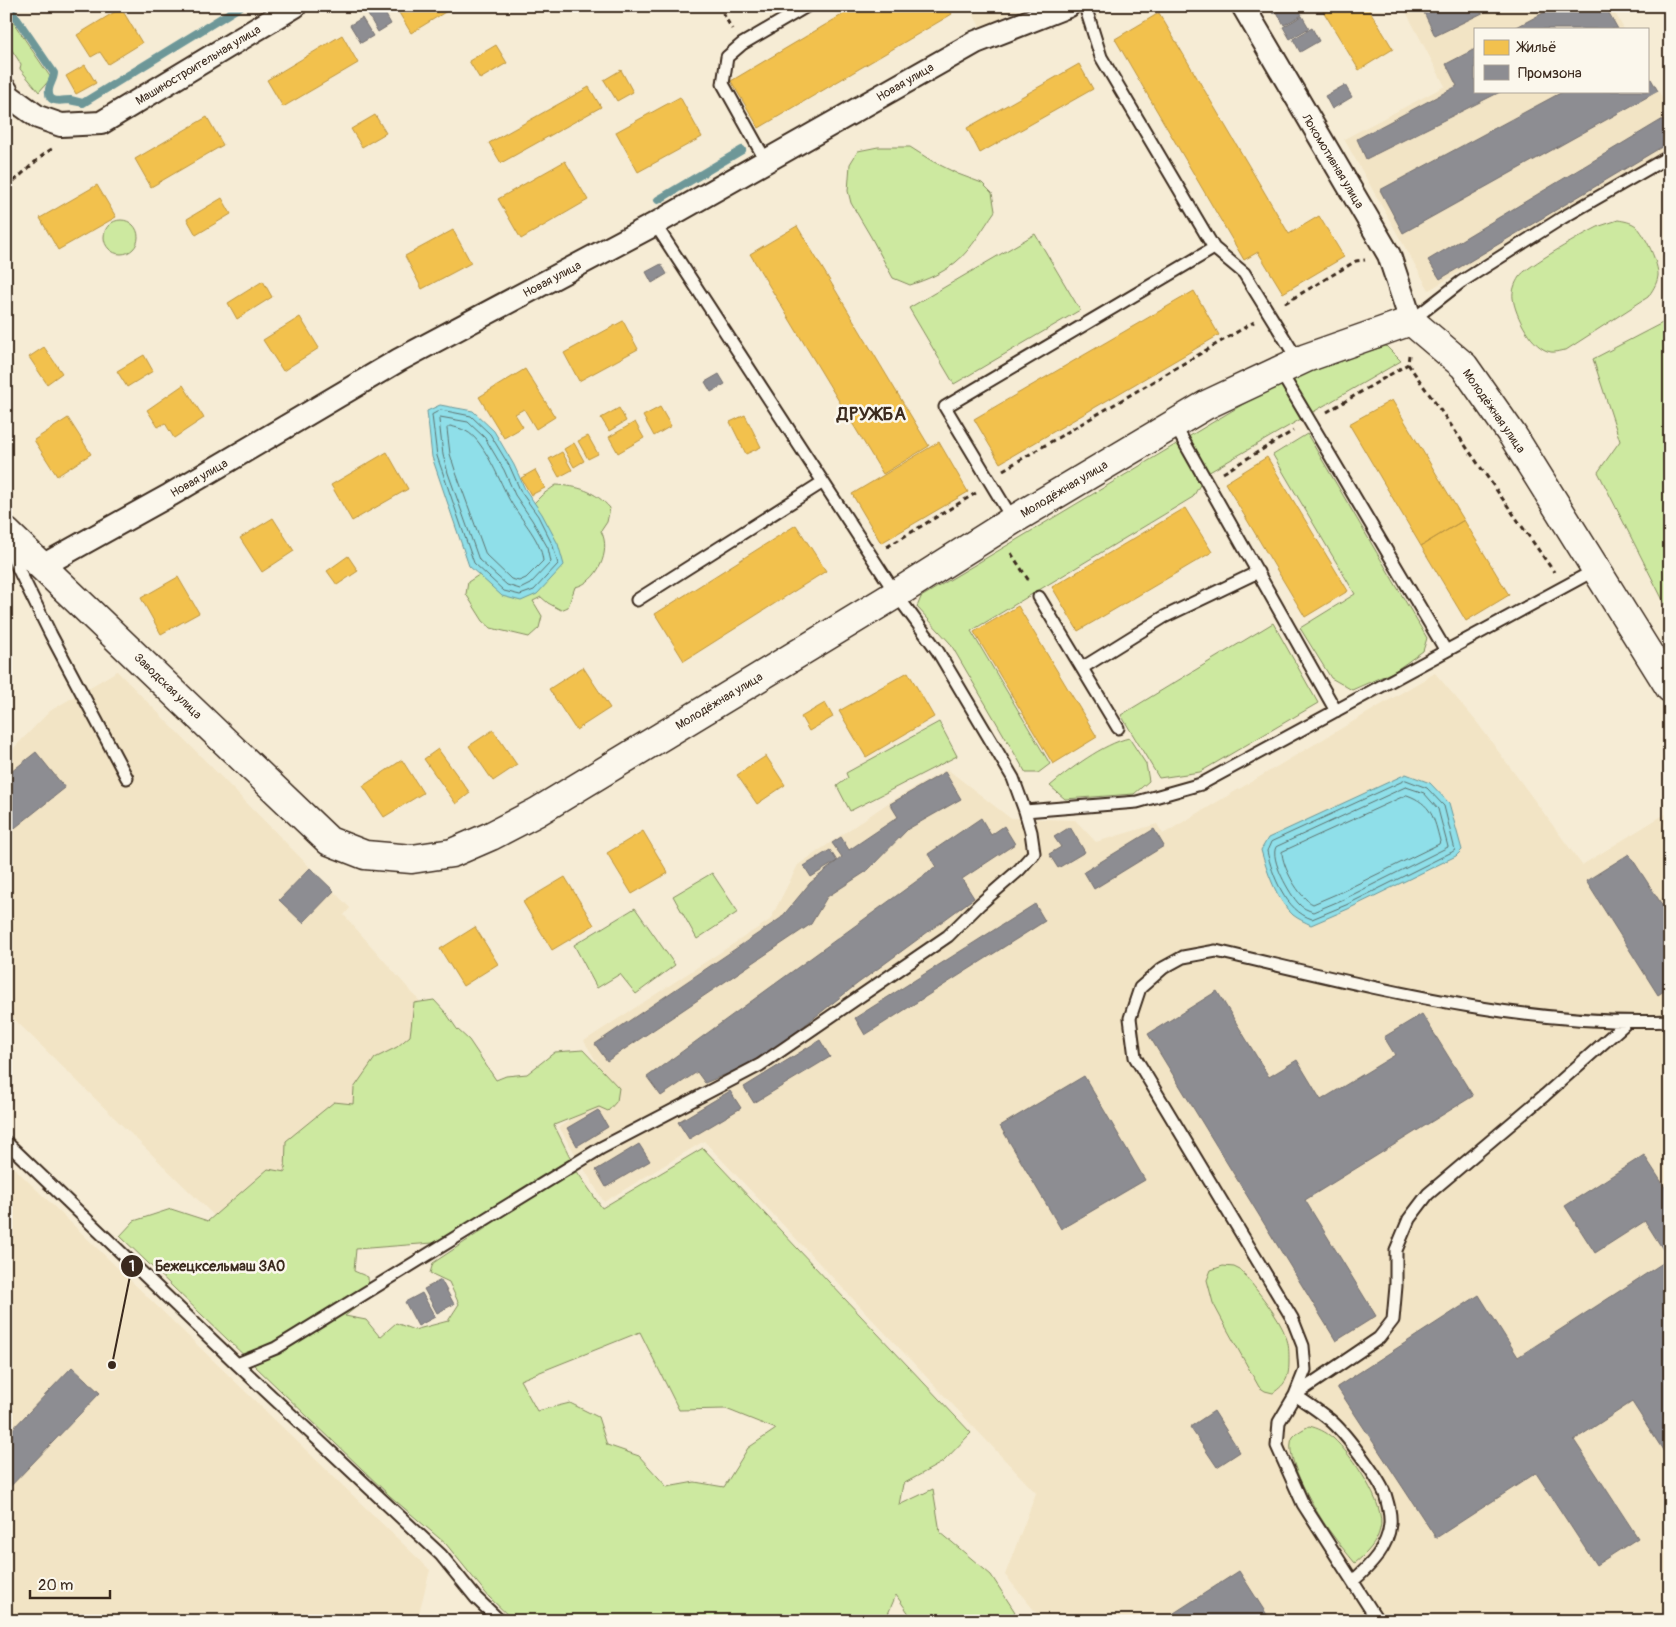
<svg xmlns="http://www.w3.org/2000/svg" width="1676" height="1627" font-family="Pangolin,sans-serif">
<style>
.built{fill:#f2e4c5}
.green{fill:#cde9a0;stroke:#848a5f;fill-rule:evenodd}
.water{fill:#8fdfe9;stroke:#6d9798}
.homes{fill:#f2c14e;stroke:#bb9440}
.industry{fill:#8d8d92;stroke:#746f6f}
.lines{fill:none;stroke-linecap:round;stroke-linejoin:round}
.shore{stroke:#5d726f;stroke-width:1}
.stream{stroke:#6d9798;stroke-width:8}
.service-casing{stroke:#3b2a1e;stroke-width:15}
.minor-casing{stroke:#3b2a1e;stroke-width:26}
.tertiary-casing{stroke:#3b2a1e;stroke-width:31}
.path{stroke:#3b2a1e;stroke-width:3;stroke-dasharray:5 4;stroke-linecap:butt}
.service{stroke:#fbf7ec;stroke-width:11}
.minor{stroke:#fbf7ec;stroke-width:22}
.tertiary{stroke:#fbf7ec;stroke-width:28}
.labels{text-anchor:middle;stroke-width:5;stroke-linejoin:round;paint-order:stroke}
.street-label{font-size:12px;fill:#3b2a1e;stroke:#fbf7ec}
.district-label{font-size:18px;font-weight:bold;letter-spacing:1px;fill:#3b2a1e;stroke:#fbf7ec}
.leader{fill:none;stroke:#3b2a1e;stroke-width:2}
.callout-dot{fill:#3b2a1e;stroke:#fbf7ec;stroke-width:2}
.mark-label{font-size:15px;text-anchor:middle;font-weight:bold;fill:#fff}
.callout-label{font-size:14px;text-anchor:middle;font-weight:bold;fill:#3b2a1e;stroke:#fbf7ec;stroke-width:5;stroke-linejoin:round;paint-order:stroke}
</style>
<rect width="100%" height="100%" fill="#f6ecd5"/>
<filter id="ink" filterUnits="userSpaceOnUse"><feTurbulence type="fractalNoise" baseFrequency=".02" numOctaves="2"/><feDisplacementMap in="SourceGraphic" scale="10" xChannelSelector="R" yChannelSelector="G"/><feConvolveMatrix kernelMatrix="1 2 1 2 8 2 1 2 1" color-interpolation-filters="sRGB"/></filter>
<g filter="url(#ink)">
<path class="built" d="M969 6H1023L981 29Z
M1403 6H1611L1624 29H1475V91H1647V71L1670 111V148L1429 290 1344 139 1445 86Z
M117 671 350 908 344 915 501 1094 253 1254 6 1011V756L50 711Z
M1435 673 1476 721 1582 865 1670 811V1621H1043L1005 1575 1036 1493 704 1141 604 1202 559 1127 615 1092 584 1041 770 920 798 865 888 803 947 769 1010 818 1075 820 1096 842 1157 824 1163 834Z
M6 1160 430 1570 417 1621H6Z"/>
<path class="green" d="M11 19 51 78 39 92 20 69 21 64 6 41V22Z
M878 147H910L932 161 958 174 982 183 992 193 995 211C983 228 972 249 956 262 943 273 926 280 910 285L893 278 871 237 851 203 848 191 850 164 858 151Z
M1618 220C1624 221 1631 222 1636 226 1645 234 1659 264 1658 276 1657 284 1652 291 1648 297L1566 350C1561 350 1555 353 1551 352 1532 349 1515 315 1513 298 1512 291 1515 283 1519 277 1525 267 1587 232 1600 226 1606 224 1612 222 1618 220Z
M104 237a17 17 0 1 1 34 0a17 17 0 1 1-34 0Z
M1035 234 1080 310 954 384 909 308Z
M1670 319V612H1669L1598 472 1620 441 1593 359Z
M1386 346 1401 361 1206 474 1193 497 971 631 1050 764 1038 773H1026L950 643 917 607 921 597 1245 403 1316 367Z
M1307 434 1427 638 1423 651 1395 671 1352 690 1331 678 1300 628 1355 594 1273 455Z
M556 485C578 486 595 491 610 508L607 522 601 531C612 551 597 583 575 587L568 607 561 610 548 603 541 597 533 601 542 616 539 628 529 637 491 628 483 621 466 594 468 582 497 563 531 506 542 495Z
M1273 623 1318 703 1200 772 1159 778 1121 715Z
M939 722 957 756 850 811 837 786 848 778 846 773Z
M1129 738 1146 764 1149 781 1134 794 1065 799 1050 786C1070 769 1103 744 1129 738Z
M712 873 738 912 697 939 673 896Z
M635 908 675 965 636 994 620 974 597 988 574 945Z
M434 1000 446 1013 457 1029 469 1040 496 1080 506 1076 527 1074 555 1052 583 1050 619 1088 617 1101 608 1111 599 1107 554 1125 578 1173 602 1208 703 1148 971 1433 943 1462 903 1484 899 1505 933 1489 940 1532 991 1575 1015 1612 1005 1621H914L896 1595 885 1621H514L489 1597 446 1544 390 1496 120 1236 134 1221 171 1209 208 1221 268 1169 285 1172 286 1141 334 1102 353 1104 354 1088 375 1058 397 1047 410 1036 414 1003ZM489 1226 433 1263 430 1273 449 1282 459 1304 448 1321 414 1330 396 1323 380 1337 366 1320 345 1316 369 1297 368 1277 354 1271 356 1249 433 1243ZM640 1332 679 1410 726 1409 776 1429 748 1448 724 1487 695 1482 667 1487 639 1456 607 1445 598 1417 570 1403 537 1411 520 1380Z
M1223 1266 1234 1267 1242 1271C1256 1290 1279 1316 1286 1337 1289 1344 1289 1353 1289 1360 1289 1377 1287 1383 1273 1393L1265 1391 1259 1387 1228 1331 1213 1303 1207 1280 1211 1270Z
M1309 1426C1318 1428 1326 1432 1333 1438 1351 1454 1387 1505 1380 1529 1377 1543 1366 1554 1355 1563 1347 1553 1338 1543 1331 1533 1319 1517 1281 1455 1293 1437 1297 1432 1304 1429 1309 1426Z"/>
<path class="water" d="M440 405 473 411 494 431 514 465 525 489 542 514 558 544 564 565 537 594 521 601 502 596 469 566 432 457 427 411Z
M1406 774 1430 783 1449 803 1462 850 1456 856 1348 909 1311 925C1305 922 1298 919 1293 915 1277 901 1266 869 1261 850L1268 838Z"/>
<path class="homes" d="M395 6H455L411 33Z
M857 6H947L952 14 759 128 731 81Z
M1320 6H1367L1393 49 1359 70Z
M121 8 142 43 108 64 100 52 91 57 77 35Z
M1159 13 1289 234 1319 216 1344 257 1283 293 1258 252 1244 260 1115 39Z
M342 35 358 63 283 107 267 80Z
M496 45 507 63 480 79 469 61Z
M1079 64 1093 89 980 153 967 128Z
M85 65 96 83 76 94 66 76Z
M621 70 633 92 617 101 604 80Z
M589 87 601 107 501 163 489 143Z
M680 97 702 137 638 172 616 132Z
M375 115 386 133 362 147 351 129Z
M207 117 223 145 151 187 135 159Z
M565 161 588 200 521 239 498 199Z
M97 185 116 217 58 250 40 218Z
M222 198 231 214 196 235 187 219Z
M797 226 929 446 883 474 750 254Z
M453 230 471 263 422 289 405 256Z
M263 281 272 297 237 319 228 303Z
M1194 291 1219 335 1000 463 974 419Z
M300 317 319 348 283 371 263 340Z
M623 321 638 349 579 381 564 353Z
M44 347 62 373 47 384 29 357Z
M144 355 153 371 127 387 117 371Z
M525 369 555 417 536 429 524 409 515 414 523 427 504 438 479 397Z
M183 385 204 418 174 438 165 423 158 427 147 410Z
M1392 400 1464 520 1421 546 1349 424Z
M660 407 671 426 654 436 643 416Z
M619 408 626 421 609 431 601 418Z
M745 415 761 447 746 454 730 422Z
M68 418 91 454 57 476 34 440Z
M635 422 644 438 618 453 609 437Z
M588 436 598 454 588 459 578 441Z
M939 442 968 492 881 543 852 494Z
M574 443 584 461 574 467 564 449Z
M387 452 408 489 352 521 331 485Z
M562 452 572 470 559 477 549 459Z
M1267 457 1348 591 1305 617 1225 483Z
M535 470 545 488 531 495 521 478Z
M1185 508 1212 552 1078 631 1052 587Z
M273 518 294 551 262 572 240 538Z
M1464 520 1509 595 1466 621 1421 546Z
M796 525 826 571 684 661 655 614Z
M348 556 358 571 337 585 327 571Z
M178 577 199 613 161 634 141 598Z
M1018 606 1097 737 1053 764 974 632Z
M583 667 610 708 576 730 549 689Z
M908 672 934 717 866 757 839 711Z
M825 703 833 717 809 731 801 717Z
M493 730 517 765 493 781 469 746Z
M438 749 470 793 456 804 424 759Z
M766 756 785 785 757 804 737 775Z
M402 760 423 793 384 817 363 786Z
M643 831 668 873 632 894 607 853Z
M565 877 594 925 552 950 523 902Z
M475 927 498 964 463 986 440 949Z"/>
<path class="industry" d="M379 6H381L391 24 378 32 367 13Z
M1269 6H1287L1273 14Z
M1288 6H1297L1302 15 1284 25 1277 12Z
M1421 6H1497L1435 36Z
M1556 6H1605L1618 29H1513Z
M1302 16 1309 28 1290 39 1283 27Z
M362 18 373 36 361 43 350 25Z
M1312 28 1319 41 1300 52 1293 39Z
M1475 49V91H1502L1366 159 1357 139 1457 86 1446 64Z
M1651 79 1658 91 1403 233 1380 190 1564 91H1647V81Z
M1345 85 1352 97 1332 109 1325 96Z
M1663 119 1670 130V142L1440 279 1428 260Z
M661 264 667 274 652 283 646 272Z
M719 374 725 384 711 392 705 382Z
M36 752 65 788 6 835V776Z
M945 772 961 799 908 829 867 871 827 897 811 924 607 1061 595 1044 781 918 810 883 842 857 832 843 841 837 849 850 898 817 890 804Z
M981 818 991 835 1004 826 1015 844 962 879 974 898 857 984 787 1039 753 1063 705 1083 697 1072 661 1096 647 1077 936 867 928 854Z
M1070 827 1085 852 1058 868 1049 854 1061 847 1054 837Z
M1154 829 1164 846 1094 889 1084 872Z
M830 850 837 861 811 877 804 866Z
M1629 854 1670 917V987L1658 995 1586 881Z
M310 868 334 891 303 923 279 900Z
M1035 904 1045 921 865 1035 855 1018Z
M1217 991 1269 1077 1297 1060 1321 1100 1395 1055 1384 1037 1422 1014 1473 1096 1305 1200 1376 1316 1336 1341 1148 1034Z
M820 1040 830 1057 754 1103 744 1087Z
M1084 1076 1145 1180 1061 1229 1000 1126Z
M730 1091 741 1108 689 1139 678 1122Z
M598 1110 608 1127 577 1146 567 1128Z
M639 1144 650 1161 606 1187 596 1170Z
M1644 1155 1670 1195V1461L1632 1402 1574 1440 1638 1538 1596 1565 1536 1473 1436 1538 1337 1387 1479 1295 1518 1357 1669 1259 1645 1221 1595 1253 1565 1206Z
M441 1280 454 1304 437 1313 424 1289Z
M422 1293 435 1317 418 1326 405 1302Z
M72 1367 100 1393 6 1491V1436Z
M1214 1411 1240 1452 1217 1467 1190 1427Z
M1239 1571 1271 1621H1180L1174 1613Z"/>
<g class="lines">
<path class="shore" d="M441 410 471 416 490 434 510 467 521 492 538 516 553 546 558 564 534 590 520 595 504 591 474 563 437 456 432 415Z
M440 417 468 422 485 438 504 470 515 495 532 520 548 548 551 562 530 584 520 589 507 585 479 560 448 473 443 455 439 420Z
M450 426C463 429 470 431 479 443 491 459 499 479 508 497 518 517 541 538 543 561L526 578 519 581 511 579 486 555 455 470 450 454 447 429Z
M1406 780 1427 788 1444 806 1455 850 1452 852 1346 905 1312 919C1286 911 1272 875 1267 851L1271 842Z
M1406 787 1424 793 1438 809 1448 847 1344 899 1313 912C1308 910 1302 908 1299 904 1290 895 1269 858 1276 847Z
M1407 795C1432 804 1434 818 1440 841L1439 844 1341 892 1313 904C1299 898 1282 866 1282 852Z"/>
<path class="stream" d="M8 6 54 73C54 79 50 83 49 89 47 105 62 100 70 100 74 101 79 102 83 103L241 6
M658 200 742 150"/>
<g class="service-casing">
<path id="service" d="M1085 6 1101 57 1214 248 1244 273 1299 362
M766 161 723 84 727 57 742 44 807 6
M1411 321 1461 282 1562 218 1670 156
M1280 371 1446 651
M1174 424 1336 711
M1013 520 945 407 1214 248
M6 544 51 635 127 778
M1039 597 1118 728
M637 600 823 482
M1082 668 1164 617 1258 572
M1025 811 1137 802 1201 784 1595 570
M6 1142 237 1364 441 1555 476 1598 500 1621
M237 1364 276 1348 601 1148 760 1065 948 936 980 904 1019 870 1034 853 1031 832 1025 811 1013 778 937 650 896 594 655 224
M1353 1581C1370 1566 1388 1548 1390 1524 1391 1514 1388 1504 1385 1494 1378 1477 1344 1431 1330 1420 1319 1411 1307 1403 1295 1395L1379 1338 1393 1320 1396 1286V1250L1409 1219 1428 1194 1545 1095 1626 1023
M1378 1621 1303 1504 1277 1446 1279 1422 1295 1395 1305 1370 1303 1346 1292 1318 1135 1057 1130 1018 1140 988 1163 968 1183 957 1216 951C1365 985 1516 1027 1670 1021"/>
</g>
<g class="minor-casing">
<path id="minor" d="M1243 6 1389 255 1411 321
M6 90 9 96 38 117 61 125 101 123 295 6
M42 566 170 495 399 360 655 224 976 42 1068 6"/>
</g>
<g class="tertiary-casing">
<path id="tertiary" d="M6 532 329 841 365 855 412 859 452 853 491 836 537 812 896 594 1013 520 1206 405 1306 358 1411 321 1464 366 1513 436 1670 688"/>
</g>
<path class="path" d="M717 6 720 8 732 29
M6 186C23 176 35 159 52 149
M1285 303 1356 261 1365 260
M1409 355 1408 364 1554 572
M1327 412 1408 364
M1003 470 1254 322
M1223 473 1293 431
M887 547 976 493
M1011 553 1029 581"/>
<use href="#service" class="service"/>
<use href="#minor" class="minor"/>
<use href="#tertiary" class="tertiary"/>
</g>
</g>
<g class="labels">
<g class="street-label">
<text transform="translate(198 65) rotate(-31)" y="4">Машиностроительная улица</text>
<text transform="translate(905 82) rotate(-30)" y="4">Новая улица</text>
<text transform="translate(1333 161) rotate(59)" y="4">Локомотивная улица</text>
<text transform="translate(552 279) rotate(-28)" y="4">Новая улица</text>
<text transform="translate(1494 411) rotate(55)" y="4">Молодёжная улица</text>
<text transform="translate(199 478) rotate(-30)" y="4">Новая улица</text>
<text transform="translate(1064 489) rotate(-31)" y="4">Молодёжная улица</text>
<text transform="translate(168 686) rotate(44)" y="4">Заводская улица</text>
<text transform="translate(719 701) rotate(-31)" y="4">Молодёжная улица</text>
</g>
<g class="district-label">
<text x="872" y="420">ДРУЖБА</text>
</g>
</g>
<path class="leader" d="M112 1365L132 1266"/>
<g class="callout-dot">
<circle cx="112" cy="1365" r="5"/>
<circle cx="132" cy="1266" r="12"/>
</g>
<g class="mark-label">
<text x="132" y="1271">1</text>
</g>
<g class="callout-label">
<text x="220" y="1271">Бежецксельмаш ЗАО</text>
</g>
<rect width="1676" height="1627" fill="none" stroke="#fbf7ec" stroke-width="25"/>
<rect x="12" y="12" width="1651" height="1602" fill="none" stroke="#3b2a1e" stroke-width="2" filter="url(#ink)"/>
<rect x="1474" y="28" width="175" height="65" fill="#fbf7ec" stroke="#aea59a"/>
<rect x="1484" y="40" width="25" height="15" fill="#f2c14e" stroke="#aea59a"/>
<text x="1518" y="52" font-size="15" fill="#3b2a1e">Жильё</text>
<rect x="1484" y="65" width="25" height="15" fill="#8d8d92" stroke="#aea59a"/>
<text x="1518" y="78" font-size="15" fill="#3b2a1e">Промзона</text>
<path d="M30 1590v8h80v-8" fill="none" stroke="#3b2a1e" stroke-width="2.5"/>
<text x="38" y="1590" font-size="15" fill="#3b2a1e" stroke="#fbf7ec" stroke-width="4" paint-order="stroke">20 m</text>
</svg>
